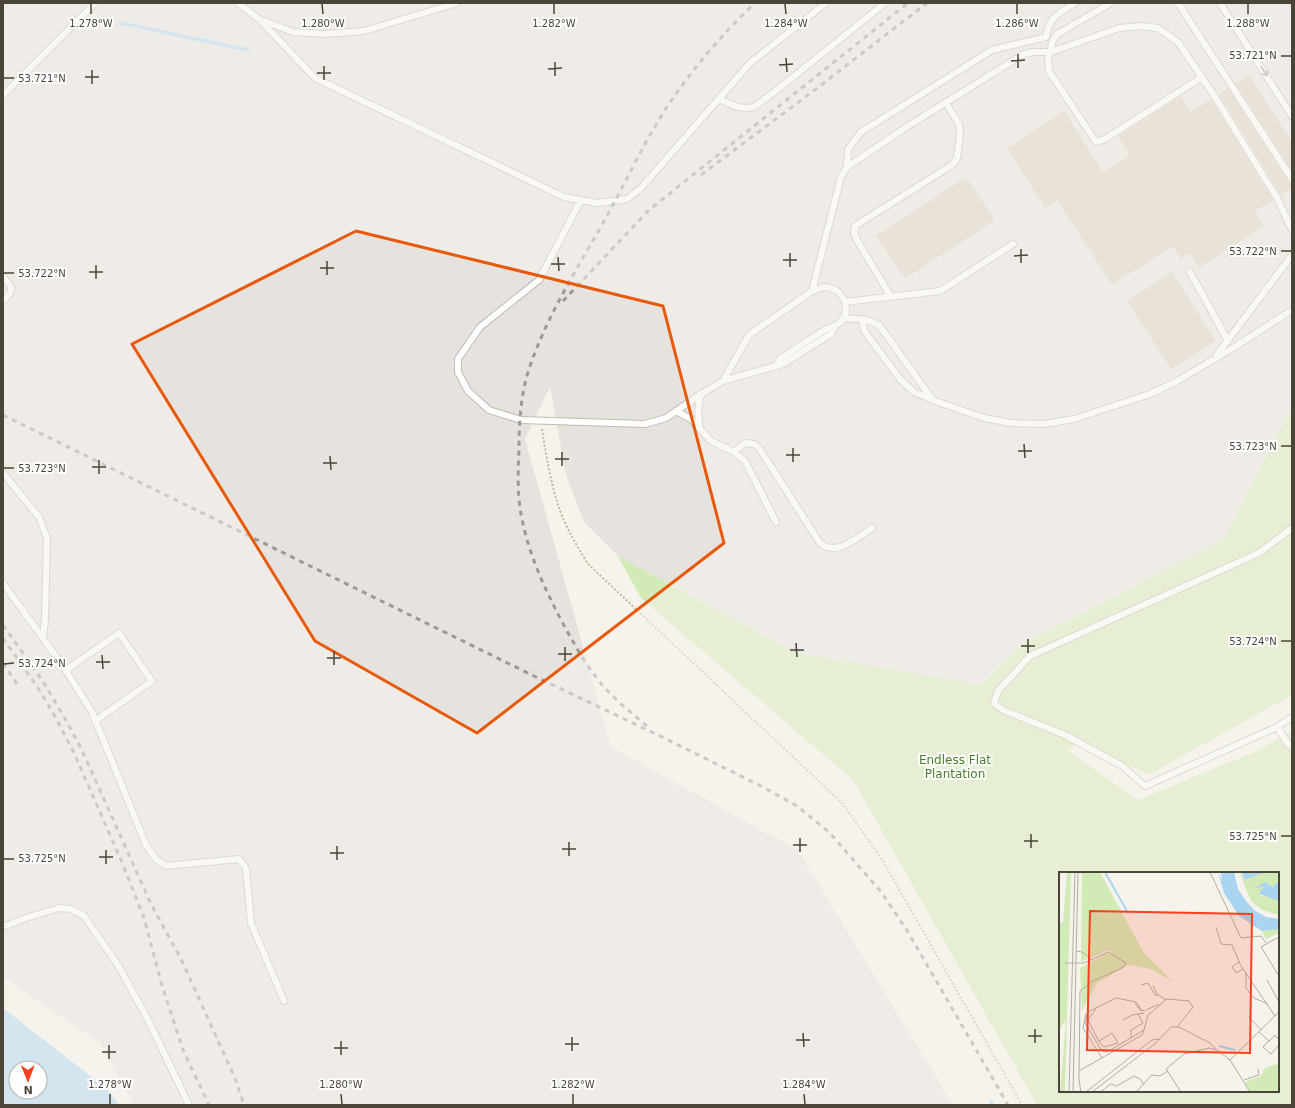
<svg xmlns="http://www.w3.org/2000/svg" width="1295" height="1108" font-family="'DejaVu Sans',sans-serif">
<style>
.industrial{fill:#e6e2dd}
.green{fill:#d2eab5;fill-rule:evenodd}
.water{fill:#a9d4f2;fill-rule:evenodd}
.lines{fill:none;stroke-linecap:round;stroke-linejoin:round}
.stream{stroke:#a9d4f2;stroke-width:3.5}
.building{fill:#d8cfc1}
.lane-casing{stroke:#c2bbae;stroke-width:8}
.path{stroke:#c4b79f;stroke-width:2;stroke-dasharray:2 2;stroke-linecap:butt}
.lane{stroke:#fff;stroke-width:6}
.rail{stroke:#9a9a9a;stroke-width:3;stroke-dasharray:5 5;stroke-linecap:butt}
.oneway{stroke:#9c9892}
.marked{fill:none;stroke:#e8590c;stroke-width:3;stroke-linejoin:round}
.ticks{fill:none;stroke:#4b4439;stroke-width:1.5}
.labels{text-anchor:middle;stroke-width:4;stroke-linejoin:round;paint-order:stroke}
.park-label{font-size:12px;fill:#4a7f2a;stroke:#fff}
.inset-river{fill:none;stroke:#a9d4f2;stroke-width:2}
.inset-road{fill:none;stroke:#b2ada4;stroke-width:1}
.view{fill:#fc3f1d;fill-opacity:0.15;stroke:#fc3f1d;stroke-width:2}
.inset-edge{fill:none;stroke:#4b4439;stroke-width:2}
.ticks-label{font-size:10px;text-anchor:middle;fill:#4b4439;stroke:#fff;stroke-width:4;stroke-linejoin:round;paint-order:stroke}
</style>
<rect width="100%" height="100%" fill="#f6f3ec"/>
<path class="industrial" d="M3 3H1292V408L1223 540 1023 644 980 685 796 653 618 556 584 522 566 475 550 387 525 439 611 747 798 850 953 1105H134L100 1043 3 977Z"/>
<path class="green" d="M1292 408V695L1150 774 1077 744 1068 751 1138 800 1257 751 1292 731V1105H1037L853 780 641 598 618 556 796 653 980 685 1023 644 1223 540ZM1060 873H1278V1091H1060Z"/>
<path class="water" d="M3 1008 107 1089 119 1105H3ZM16 1068H40V1092H16Z"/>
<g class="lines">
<path class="stream" d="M121 23 248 50
M991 1102 993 1105"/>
</g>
<path class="building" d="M1249 75 1292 142V171L1236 84Z
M1228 88 1288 181 1292 183V188L1281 195 1219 94Z
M1181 96 1191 112 1211 99 1273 200 1254 212 1264 226 1199 268 1190 253 1181 259 1173 246 1112 285 1057 200 1045 208 1007 148 1064 111 1103 172 1130 155 1118 136Z
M966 177 995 220 905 279 876 236Z
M1172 272 1216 341 1171 369 1127 301Z"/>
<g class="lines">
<g class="lane-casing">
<path id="lane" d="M238 3 259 19 293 32 325 34 364 31 457 3
M1178 3 1292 179
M1220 3 1292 116
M259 19 315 78 564 197 597 203 627 199 641 188 750 63 826 3
M1202 77 1105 139 1096 142 1049 71 1048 58 1051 52 1119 28 1142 26 1158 28 1178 42 1215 97 1277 198 1292 230
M3 95 95 3
M719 99 737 107 747 108 754 107 782 86 885 3
M847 167 848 149 861 132 992 50 1046 37C1049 17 1059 13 1075 3
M581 200 539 280 480 327 458 359V372L468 391 489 410 521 420 645 424 666 418 701 394 723 381 749 335 812 291 824 287 831 288 837 291 842 296 845 302 846 309 845 316 841 322 835 326 826 329 781 358 775 366
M1190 272 1228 341
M3 277C14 288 14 290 3 301
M812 291 841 177 847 167 908 126 1024 54 1033 52H1051L1052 42 1057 34 1111 3
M891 297 857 240 854 233 855 226 952 165 957 158 960 135 959 124 946 103
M845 302 940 291 1013 244
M843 318C856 319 869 318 880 326L932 399
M862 319 864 330 868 336 900 379 914 392 938 402 984 418 1011 423 1044 424 1074 419 1150 394 1179 380 1233 348 1292 310
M1216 356 1292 255
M723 381 783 364 831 334 835 326
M676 411 691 419 711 441 734 452 745 461 776 522
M700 428C698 416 697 406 701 394
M734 452 745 443 754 444 759 448 820 543C836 557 857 538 872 528
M3 473 39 517 47 538 45 619 43 638
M1292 528 1259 553 1030 656 998 691 994 703 1003 710 1065 735 1122 766 1145 786 1277 727 1292 717
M3 583 63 666 92 712 146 845 156 859 166 866 239 859 246 868 251 923 284 1001
M66 670 119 633 152 681 95 721
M1277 727 1289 745 1292 747
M3 927 26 918 59 908 71 909 84 916 118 965 147 1018 189 1105"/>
</g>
<path class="path" d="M542 429C546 455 551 484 559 508 566 528 577 546 588 564L843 804 883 861 1022 1105"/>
<use href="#lane" class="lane"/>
<path class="rail" d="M701 175 816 89 927 3
M563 301 649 210 908 3
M3 415 536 677 658 735 763 787 797 806 830 833 882 893 908 932 1008 1105
M3 625 42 680 63 715 81 748 151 904 181 959 235 1078 244 1105
M3 638 38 688 56 718 74 753 121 860 144 918 161 982 183 1050 209 1105
M3 663 17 684
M647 726C629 711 610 696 596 677 585 663 576 647 567 631 548 596 530 559 522 519 517 497 518 472 519 449 519 421 521 392 530 366 550 308 585 257 614 203 632 169 649 133 671 101 695 66 724 32 755 3"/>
</g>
<defs><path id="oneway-shaft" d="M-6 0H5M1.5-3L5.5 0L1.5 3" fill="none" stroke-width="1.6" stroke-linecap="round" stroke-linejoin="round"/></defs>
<use class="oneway" href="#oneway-shaft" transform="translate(1264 71) rotate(57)"/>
<path d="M0 0H1295V1108H0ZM356 231 663 306 724 543 477 733 315 641 132 344Z" fill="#f6f3ec" fill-opacity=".55" fill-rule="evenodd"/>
<path class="marked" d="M356 231 663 306 724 543 477 733 315 641 132 344Z"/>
<path class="ticks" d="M91 4V14M322 4 323 14M554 4V14M785 4 786 14M1017 4V14M1248 4V14M1018 54V68M1281 56H1291M786 58 787 72M1011 61 1025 60M555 62V76M779 65 793 64M324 66V80M548 69 562 68M92 70V84M317 73H331M85 77H99M4 78H14M1021 249V263M1281 251H1291M790 253V267M1014 256 1028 255M558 257 559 271M783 260H797M327 261V275M551 264H565M96 265V279M320 268H334M89 272H103M4 273H14M1024 444 1025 458M1281 446H1291M793 448V462M1018 451H1032M562 452V466M786 455H800M330 456 331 470M555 459H569M99 460V474M323 463H337M92 467H106M4 468H14M1028 639V653M1281 641H1291M796 643 797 657M1021 646H1035M565 647V661M790 650H804M334 651V665M558 654H572M102 655 103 669M327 658H341M96 662H110M4 664 14 663M1031 834V848M1281 836H1291M800 838V852M1024 841H1038M569 842V856M793 845H807M337 846V860M562 849H576M106 850V864M330 853H344M99 857H113M4 859H14M1035 1029V1043M803 1033 804 1047M1028 1036H1042M572 1037V1051M796 1040H810M341 1041V1055M565 1044H579M109 1045V1059M334 1048H348M102 1052H116M110 1094V1104M341 1094 342 1104M573 1094V1104M804 1094 805 1104"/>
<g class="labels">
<g class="park-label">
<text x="955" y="764">Endless Flat<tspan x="955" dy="14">Plantation</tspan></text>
</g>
</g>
<g transform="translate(1059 872)">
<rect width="220" height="220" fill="#f6f3ec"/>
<path d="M8 0H12L6 220H1L7 148 0 158V51H4ZM23 0H41L85 81 114 110 92 97 69 93 38 111 23 139 21 96 48 81 58 85 49 78 22 90ZM180 0 186 8 206 0H220V9L214 15 208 11 201 14H205L201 24 214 25 220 29V43L203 38 192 29ZM207 57H220V61L207 67 203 59ZM217 192 220 193V220H191L186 210 202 204 206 196Z" fill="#d2eab5"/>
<path d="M159 0 163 8 162 0H175L179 17 187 29 195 38 207 45 220 47V57L203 59 180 44 165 21ZM182 0H206L186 8ZM220 9V29L200 22 205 14 196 16 206 10 214 15Z" fill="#a9d4f2"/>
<path class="inset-river" d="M46 0 69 41M160 174 176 178"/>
<path class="inset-road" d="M151 0 182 66 202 64 207 71M157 55 162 72 173 73 182 94 216 144M220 65 202 75 220 104M17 79 23 80 32 87M180 90 173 95 177 101 184 97M6 91H25L49 80 67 91 63 96 34 109 21 119 20 208 22 220M187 101V116L195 126 209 132M208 108 220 130M82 113 89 111 96 123H99M94 114 98 122 107 128M76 131 81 138 86 139M38 135 29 148 38 166 43 173 45 175 59 171 53 161 40 169M87 138 100 132M83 139 77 130 57 126 29 140 26 151 43 179 48 180 85 158 89 143 108 127 130 129 134 135 118 155M27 141 24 156 43 186M192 143 190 145 202 158M64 148 73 143 85 141M200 160 210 169M72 166V158L84 151 79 142M220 168 216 163 204 175 212 182 220 173M171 188 220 140M20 199 83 163 85 158M185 208 200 203 199 197M10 220 16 0M14 220 19 0M27 220 93 168 101 167M33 220 97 171 112 155H120L151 171 158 178M41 220 52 212 58 214 75 204 81 207 85 213M77 220 93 203 101 204 109 199M122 220 107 197 125 182 150 176 158 178 171 188 191 220"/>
<path class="view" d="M31 39 193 42 191 181 28 178Z"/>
<rect width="220" height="220" class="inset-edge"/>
</g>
<g class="ticks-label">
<text x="91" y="27">1.278°W</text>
<text x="323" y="27">1.280°W</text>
<text x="554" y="27">1.282°W</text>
<text x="786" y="27">1.284°W</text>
<text x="1017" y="27">1.286°W</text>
<text x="1248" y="27">1.288°W</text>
<text x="1253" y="59">53.721°N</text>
<text x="42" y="82">53.721°N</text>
<text x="1253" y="255">53.722°N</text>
<text x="42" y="277">53.722°N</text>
<text x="1253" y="450">53.723°N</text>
<text x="42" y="472">53.723°N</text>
<text x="1253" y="645">53.724°N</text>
<text x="42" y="667">53.724°N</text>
<text x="1253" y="840">53.725°N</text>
<text x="42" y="862">53.725°N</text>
<text x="110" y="1088">1.278°W</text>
<text x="341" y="1088">1.280°W</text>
<text x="573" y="1088">1.282°W</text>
<text x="804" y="1088">1.284°W</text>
</g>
<rect width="1295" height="1108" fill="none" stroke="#4b4439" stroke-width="8"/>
<g transform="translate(28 1080) rotate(179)"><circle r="19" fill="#ffffff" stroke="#b7b4b0"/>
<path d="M0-3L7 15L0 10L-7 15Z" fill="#fc3f1d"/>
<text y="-6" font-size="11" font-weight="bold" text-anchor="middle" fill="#4b4439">N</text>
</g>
</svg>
